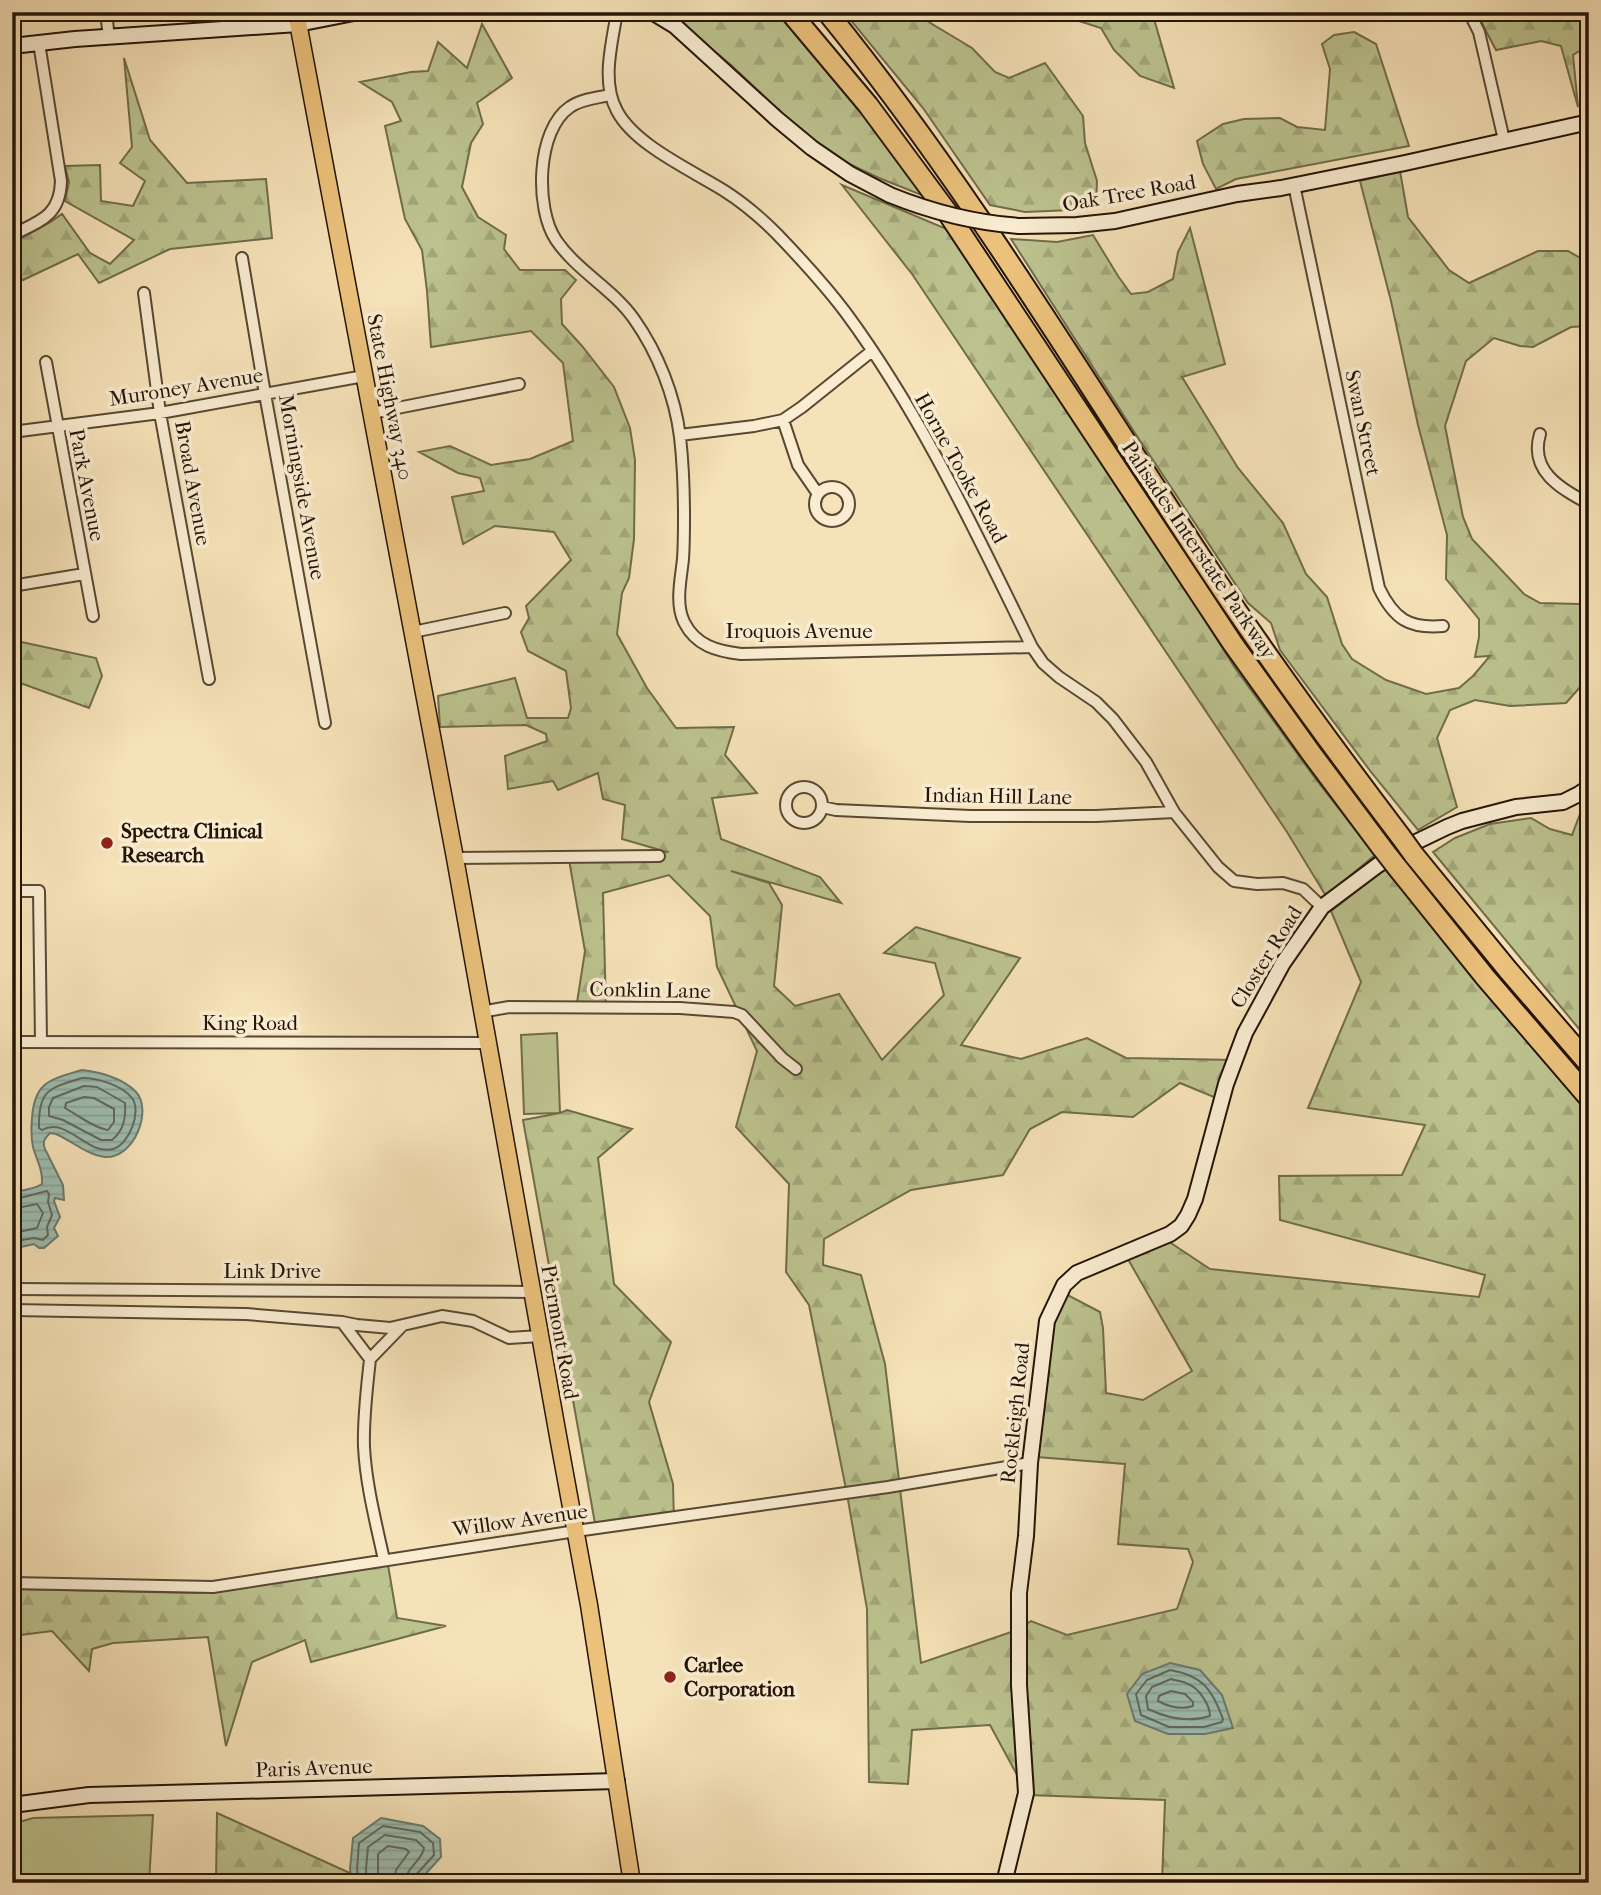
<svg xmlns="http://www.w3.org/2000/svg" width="1601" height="1895" font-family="'IM FELL French Canon',serif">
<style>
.green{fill:#bcc38f;stroke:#706c4a;stroke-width:2}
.forest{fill:url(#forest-firs);stroke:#706c4a;stroke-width:2}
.water{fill:url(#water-rules);stroke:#6d796d;stroke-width:2}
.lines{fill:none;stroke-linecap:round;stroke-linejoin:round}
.shore{stroke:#60685c;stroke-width:2}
.street-casing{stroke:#584832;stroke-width:14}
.secondary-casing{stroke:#241406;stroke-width:18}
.primary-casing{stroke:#241406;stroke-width:19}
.highway-casing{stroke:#241406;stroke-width:23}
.street{stroke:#f9ecd1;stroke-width:10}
.secondary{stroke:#f9ecd1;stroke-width:14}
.primary{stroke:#ebc17c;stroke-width:16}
.highway{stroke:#ebc17c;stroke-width:19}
.secondary-bridge-casing{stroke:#241406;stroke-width:18;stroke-linecap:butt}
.highway-bridge-casing{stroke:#241406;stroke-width:23;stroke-linecap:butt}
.secondary-bridge{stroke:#f9ecd1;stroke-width:14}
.highway-bridge{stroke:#ebc17c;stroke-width:19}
.poi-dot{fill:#8f2418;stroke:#f9ecd1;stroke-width:2.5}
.labels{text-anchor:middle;stroke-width:7;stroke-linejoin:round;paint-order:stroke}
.street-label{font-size:21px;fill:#241406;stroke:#f9ecd1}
.poi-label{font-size:21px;font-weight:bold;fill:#241406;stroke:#f9ecd1;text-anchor:start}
</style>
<defs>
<pattern id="forest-firs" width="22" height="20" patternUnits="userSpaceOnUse" patternTransform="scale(1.75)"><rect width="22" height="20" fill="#bcc38f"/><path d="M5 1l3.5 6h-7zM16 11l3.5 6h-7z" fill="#a1a77a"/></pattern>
<pattern id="water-rules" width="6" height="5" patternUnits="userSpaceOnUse" patternTransform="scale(1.75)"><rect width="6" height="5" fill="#9dbdb1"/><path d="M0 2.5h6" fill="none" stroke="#87a297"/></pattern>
</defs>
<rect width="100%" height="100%" fill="#f6e2b8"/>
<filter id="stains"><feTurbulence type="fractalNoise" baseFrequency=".00286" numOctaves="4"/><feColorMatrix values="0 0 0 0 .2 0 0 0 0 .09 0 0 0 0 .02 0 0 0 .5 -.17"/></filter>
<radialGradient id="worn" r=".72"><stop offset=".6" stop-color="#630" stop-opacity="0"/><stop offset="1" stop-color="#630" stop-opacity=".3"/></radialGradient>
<path class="green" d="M557 1033 560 1113 524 1114 521 1035Z
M153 1815 149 1883H12V1824L33 1818Z"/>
<path class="forest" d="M666 12H777L833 78 929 198 879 178 843 161 800 130 731 65Z
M844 12H912L972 48 995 72 1009 78 1045 63 1083 116 1085 143 1097 181 1096 206 1072 210 1025 212 990 205 923 108Z
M1060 12H1152L1174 88 1140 76 1114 50 1101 28 1060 15Z
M1476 12H1507L1513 17 1532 12H1589V45L1573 55 1578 107 1561 46 1541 41 1496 50Z
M482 24 512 78 477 103 483 124 471 143 462 187 478 217 506 235 504 249 520 270H565L576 280 561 299 562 324 582 346 614 387 630 428 635 460 634 539 629 578 622 593 617 634 647 688 676 728 734 727 725 755 757 793 712 798 721 839 820 877 841 903 731 871 769 883 782 905 774 986 795 1006 839 994 882 1060 944 995 935 963 884 953 916 927 1020 958 961 1045 1021 1059 1087 1038 1126 1058 1235 1060 1221 1100 1180 1083 1133 1117 1062 1112 1030 1129 1003 1175 911 1190 824 1239 823 1265 861 1275 885 1364 921 1663 1017 1630 1031 1621 1067 1635 1177 1609 1193 1562 1188 1549 1118 1544 1125 1464 1037 1457 1046 1328 1064 1293 1100 1312 1103 1328 1106 1393 1143 1400 1192 1371 1125 1254 1165 1239 1210 1269 1479 1297 1485 1275 1280 1220 1279 1176 1402 1175 1425 1125 1308 1108 1361 982 1331 911 1385 869 1589 1113V1883H1162L1165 1800 1028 1795 990 1725 912 1730 908 1784 869 1782 867 1609 847 1494 809 1305 786 1272 789 1184 736 1127 757 1051 717 967 710 916 669 875 603 893 606 1009H576L585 951 569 860 646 861 667 852 622 839 625 805 603 799 598 773 558 790 553 781 508 789 505 756 547 741 546 734 526 725 440 727 438 696 515 678 527 718H568L571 708 566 671 528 651 521 632 529 618 526 606 571 560 554 532 495 526 463 544 452 497 484 491 480 478 458 473 419 452 450 446 491 465 530 459 573 441 563 363 531 331 431 347 427 291 422 250 405 219 385 126 401 121 392 102 360 82 411 72 428 71 438 42 467 68Z
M1354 32 1376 44 1409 146 1236 179 1216 189 1203 164 1197 141 1223 124 1244 119 1280 118 1297 127 1325 130 1330 69 1322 44 1334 35Z
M124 58 150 140 187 183 266 179 272 238 170 249 99 283 78 254 23 280 12 273V243L49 223 62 214 90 253 110 264 134 240 65 201 69 182 65 166 100 165 101 201 133 206 145 181 120 163 132 147Z
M1400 171 1408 217 1449 270 1469 283 1538 251H1568L1589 263V326L1571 327 1533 347 1520 346 1494 338 1466 361 1445 426 1463 517 1472 539 1524 594 1540 603 1580 604 1589 600V677L1566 703 1510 706 1475 700 1450 710 1437 738 1457 807 1418 830 1371 772 1280 650 1271 623 1248 603 1135 433 1011 239 1057 242 1093 235 1118 276 1131 294 1148 292 1173 279 1178 252 1190 228 1225 364 1182 377 1238 468 1283 523 1306 574 1327 597 1342 644 1352 659 1386 680 1426 694 1459 688 1473 676 1490 656 1475 657 1479 637V619L1446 579 1447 535 1418 425 1391 301 1360 181Z
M842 185 949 230 1161 551 1235 668 1318 782 1375 855 1326 896 1287 832 912 274Z
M12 640 96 658 102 676 89 708 12 680Z
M1589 801V1041L1433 852 1455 838 1490 824 1531 818 1550 829 1572 835 1583 806Z
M567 1110 632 1129 598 1158 614 1284 671 1342 649 1402 673 1484 674 1521 596 1529 523 1120 560 1113Z
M387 1559 397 1618 446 1626 311 1662 305 1640 252 1662 226 1746 208 1637 113 1643 92 1649 89 1671 52 1631 12 1636V1589L200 1593Z
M217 1813 372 1883H216Z"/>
<path class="water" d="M82 1070C99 1072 123 1078 136 1092 153 1110 134 1159 105 1157 87 1155 72 1141 56 1134L50 1133C45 1138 42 1142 45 1149L63 1185 64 1200 55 1198 54 1201 60 1217 54 1228 58 1236 44 1248H39L34 1244 21 1247 12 1243V1194C22 1189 33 1190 42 1184 43 1170 37 1161 33 1147 31 1137 31 1129 32 1119 34 1082 49 1080 82 1070Z
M1170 1663 1200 1670 1222 1695 1233 1728 1205 1734H1168L1135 1721 1127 1694 1142 1674Z
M381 1818 423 1826 440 1839 441 1857 421 1879 416 1883H352L350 1869 353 1838Z"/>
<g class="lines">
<path class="shore" d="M82 1078C97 1078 122 1085 132 1098 142 1111 129 1145 113 1149 87 1156 67 1116 42 1130L39 1128C38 1090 49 1088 82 1078Z
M84 1086 97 1087 125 1103C126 1118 124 1130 112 1140H101L63 1120 49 1116V1107L53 1098Z
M84 1097 94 1098 114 1109V1122L108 1130C96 1129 77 1115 65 1108L66 1103Z
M12 1200 47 1191 49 1194 48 1202 52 1215 47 1227 48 1235 43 1240 34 1238 22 1240 12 1238
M12 1209 37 1204 43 1213 37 1228 23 1231 12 1229
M1170 1670C1203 1676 1212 1689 1223 1719L1222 1722 1204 1727H1169L1141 1715 1136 1694 1147 1680Z
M1171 1679C1176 1681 1183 1681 1188 1684 1199 1688 1210 1705 1210 1716 1189 1723 1167 1718 1148 1709L1146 1696 1152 1687Z
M1171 1691 1185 1694 1193 1702V1706C1181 1710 1169 1707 1158 1701L1159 1696Z
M359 1883 357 1869 359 1843 383 1826 420 1832 433 1843 434 1855 415 1876 414 1883
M367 1883 366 1869 368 1847 385 1835 416 1840 424 1848C422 1861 406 1867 405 1883
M378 1883V1854L388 1846 406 1849 409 1852 396 1870 394 1883"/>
<g class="street-casing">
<path id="street" d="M106 12 109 38
M617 12C612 43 601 82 617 111 635 145 691 170 723 190 742 202 760 217 776 233 801 259 825 285 846 313 922 416 976 533 1032 647L1043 663 1059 677 1096 702 1113 719 1146 762 1174 812 1218 867 1234 881 1257 884 1283 883 1303 889 1322 907
M1469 12 1479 32 1504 140
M610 95C597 98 581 99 570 107 536 130 535 209 556 240 577 271 613 289 634 319 658 353 675 396 680 437 683 463 684 490 684 516 684 531 684 545 683 559 681 579 675 603 684 622 696 646 717 651 741 654L1032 647
M1294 185 1379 588C1394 619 1409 629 1443 626
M12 235C40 221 60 216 61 181L39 43
M242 258 265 394 325 723
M144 293 160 413 209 679
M46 362 93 616
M372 413 519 384
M783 420 798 465 818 494
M12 432 160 413 364 376
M1540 434C1529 471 1560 488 1589 504
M680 435 754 426 783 420 802 407 872 351
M815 504a17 17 0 1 1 34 0a17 17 0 1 1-34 0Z
M12 586 84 574
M413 632 505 613
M786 805a18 18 0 1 1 36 0a18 18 0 1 1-36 0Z
M822 807 836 810 970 816H1096L1174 812
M455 858 659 856
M12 891H39L41 1041
M481 1012 509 1007 680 1008 734 1012 742 1015 782 1058 796 1069
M12 1042 487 1043
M12 1289 532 1292
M12 1310 246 1314 342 1322 357 1325 390 1328 442 1316 473 1321 509 1338 540 1336
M342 1322 370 1359C367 1388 363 1418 364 1447 366 1485 376 1523 384 1560
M370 1359 402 1326
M12 1583 213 1587 576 1531 888 1487 1030 1463"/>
</g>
<g class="secondary-casing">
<path id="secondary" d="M652 12 675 26 777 119 812 148 850 174 890 195
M12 46 75 39 298 24 359 12
M1020 226 1077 225 1115 221 1237 194 1281 188 1405 163 1589 122
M12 1805 89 1795 617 1781
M1004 1883 1026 1793 1019 1685V1593L1026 1536 1030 1463 1047 1321 1064 1285 1077 1273 1170 1234 1181 1226 1188 1215 1195 1199 1226 1084 1245 1033 1283 963 1322 907 1378 865 1418 841 1447 827 1462 821 1516 807 1563 802 1579 794 1589 787"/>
</g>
<g class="primary-casing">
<path id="primary" d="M296 12 455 858 558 1436 589 1605 632 1883"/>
</g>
<g class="highway-casing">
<path id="highway" d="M790 12 868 105 947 212 1233 644 1311 753 1382 848
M827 12C970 188 1085 382 1210 571 1270 662 1335 750 1401 837
M1414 855 1508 970 1589 1064
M1396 866 1485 977 1589 1098"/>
</g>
<use href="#street" class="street"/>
<use href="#secondary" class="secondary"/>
<use href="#primary" class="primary"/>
<use href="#highway" class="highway"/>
<g class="secondary-bridge-casing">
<path id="secondary-bridge" d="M890 195C932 212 976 223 1020 226"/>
</g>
<g class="highway-bridge-casing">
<path id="highway-bridge" d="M1401 837 1414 855
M1382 848 1396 866"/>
</g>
<use href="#secondary-bridge" class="secondary-bridge"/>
<use href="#highway-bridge" class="highway-bridge"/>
</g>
<g class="poi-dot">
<circle cx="107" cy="843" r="7"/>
<circle cx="670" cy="1677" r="7"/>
</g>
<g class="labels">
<g class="street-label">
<text transform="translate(1129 193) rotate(-10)" y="7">Oak Tree Road</text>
<text transform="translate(186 387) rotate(-9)" y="7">Muroney Avenue</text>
<text transform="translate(390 397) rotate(79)" y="7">State Highway 340</text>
<text transform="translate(1363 423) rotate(78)" y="7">Swan Street</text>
<text transform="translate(961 468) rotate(61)" y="7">Horne Tooke Road</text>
<text transform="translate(193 483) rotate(80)" y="7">Broad Avenue</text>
<text transform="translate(87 485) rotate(79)" y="7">Park Avenue</text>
<text transform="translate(302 487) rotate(80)" y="7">Morningside Avenue</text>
<text transform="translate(1199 550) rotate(56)" y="7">Palisades Interstate Parkway</text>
<text x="799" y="638">Iroquois Avenue</text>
<text transform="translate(998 796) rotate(1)" y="7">Indian Hill Lane</text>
<text transform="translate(1266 957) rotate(-58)" y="7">Closter Road</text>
<text transform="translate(650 990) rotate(1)" y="7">Conklin Lane</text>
<text x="250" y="1030">King Road</text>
<text x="272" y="1278">Link Drive</text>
<text transform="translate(560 1332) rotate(80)" y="7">Piermont Road</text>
<text transform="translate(1015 1413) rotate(-84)" y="7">Rockleigh Road</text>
<text transform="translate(520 1520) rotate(-8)" y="7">Willow Avenue</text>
<text transform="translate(314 1768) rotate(-2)" y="7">Paris Avenue</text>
</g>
<g class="poi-label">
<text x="121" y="838">Spectra Clinical<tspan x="121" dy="24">Research</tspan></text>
<text x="684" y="1672">Carlee<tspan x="684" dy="24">Corporation</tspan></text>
</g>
</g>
<rect width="1601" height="1895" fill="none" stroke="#f6e2b8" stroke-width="42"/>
<rect x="14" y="14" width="1573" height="1867" fill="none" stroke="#241406" stroke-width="3.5"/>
<rect x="21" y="21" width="1559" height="1853" fill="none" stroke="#241406" stroke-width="2"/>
<rect width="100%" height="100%" filter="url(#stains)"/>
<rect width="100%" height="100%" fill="url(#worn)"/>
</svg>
